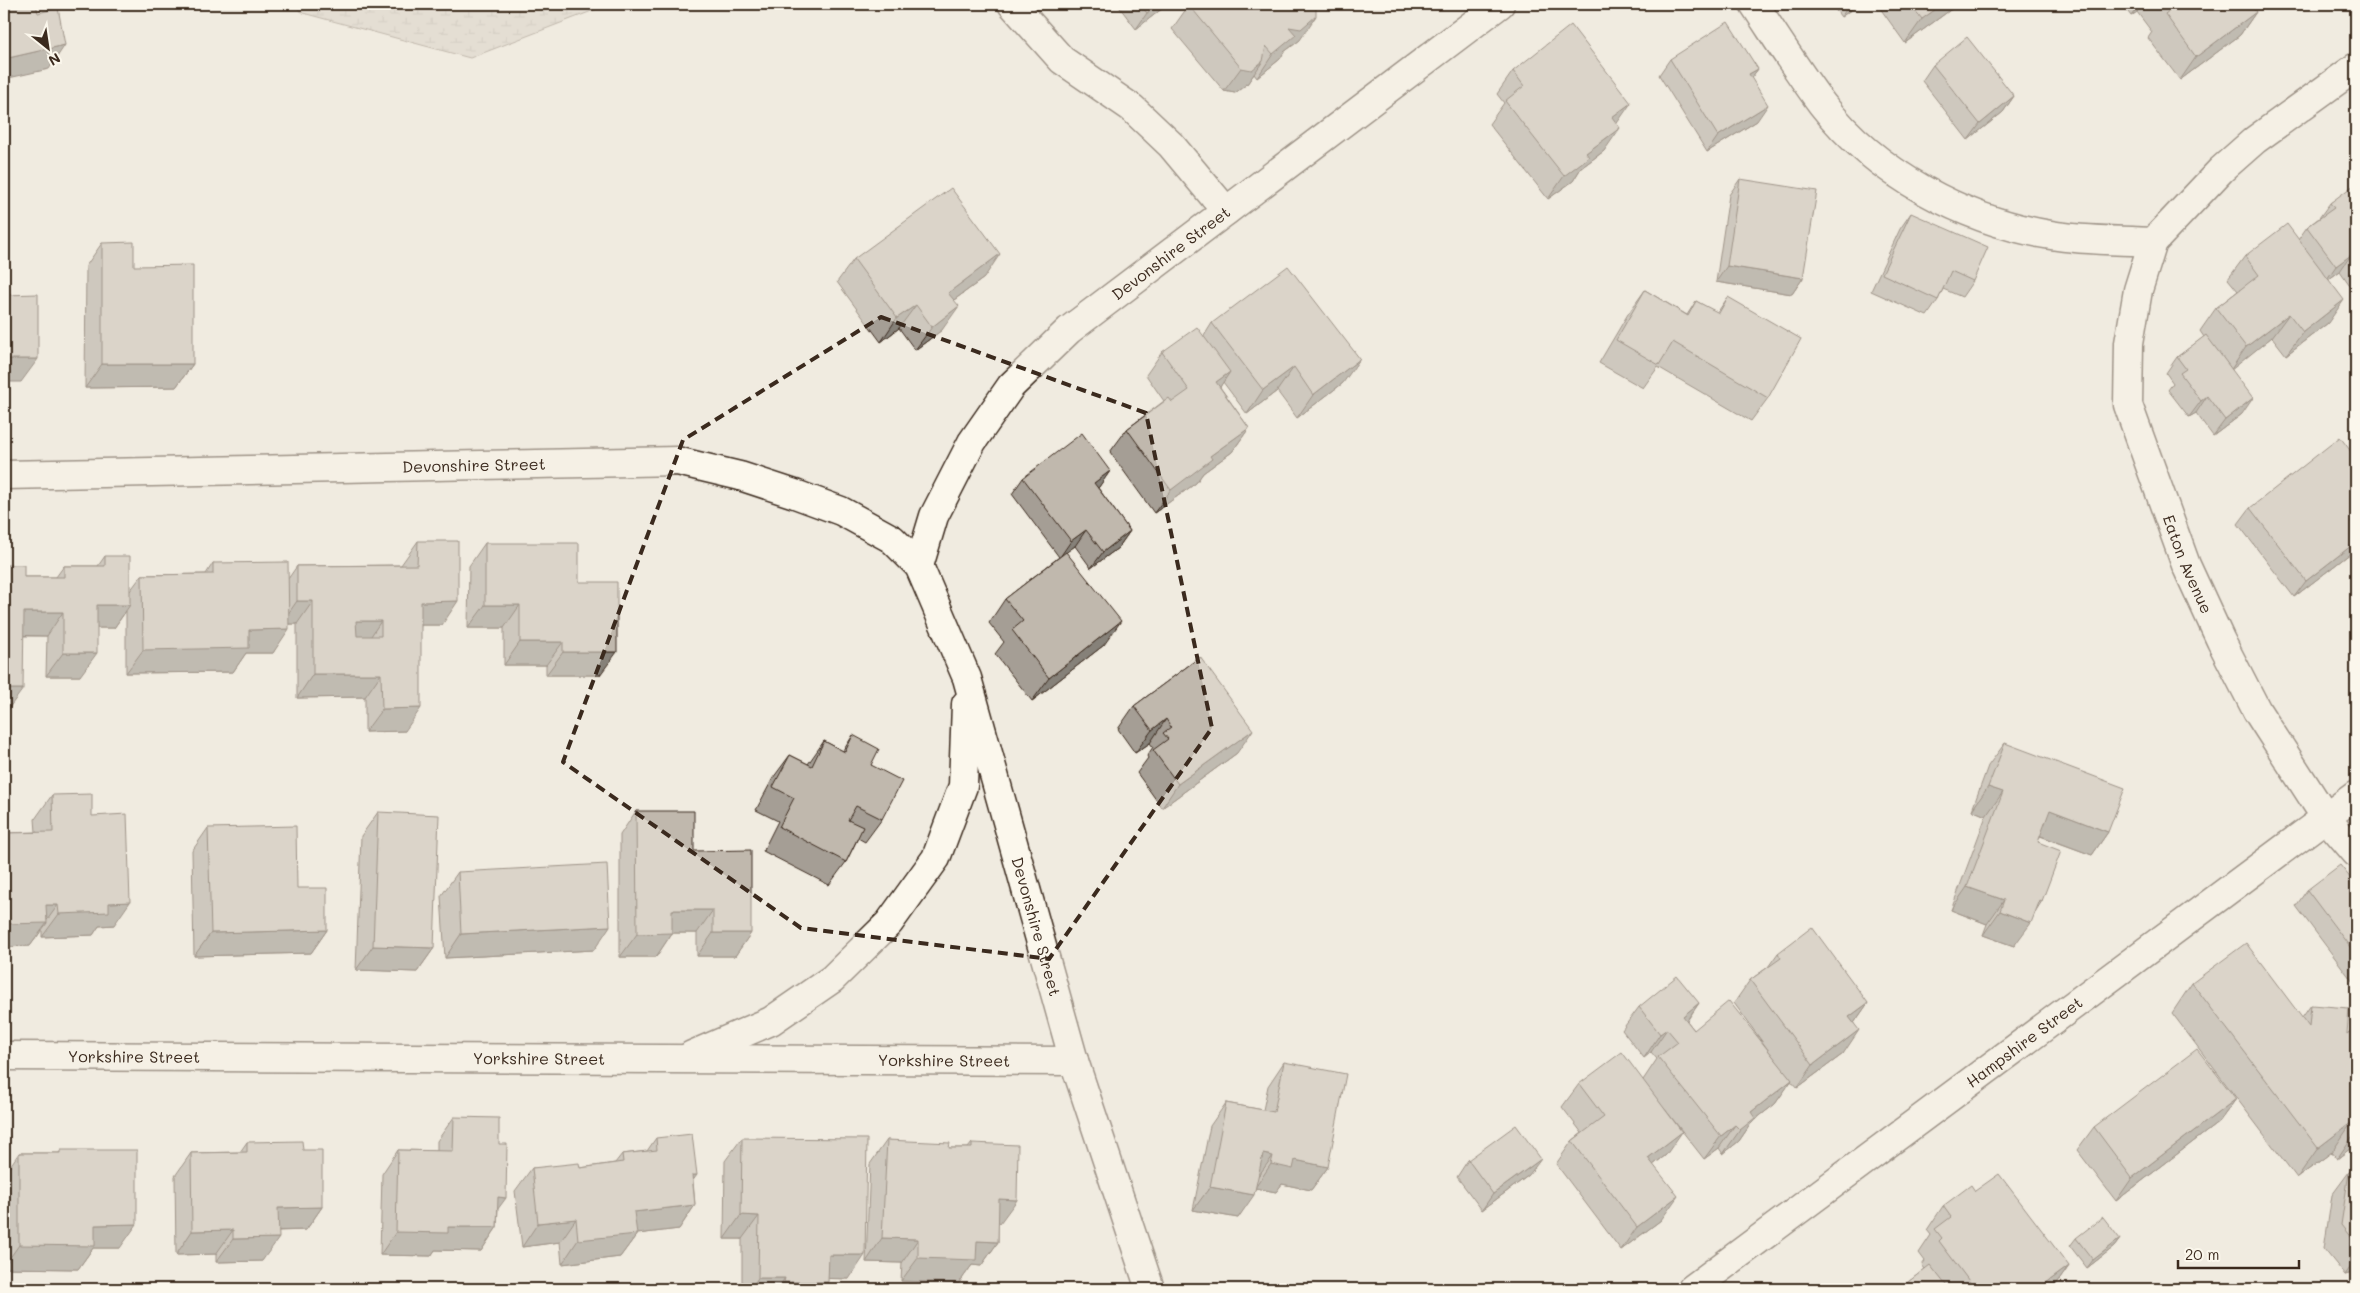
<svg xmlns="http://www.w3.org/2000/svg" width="2360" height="1293" font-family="Mali,sans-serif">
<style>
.wetland{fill:url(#wetland-marsh);stroke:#887c70}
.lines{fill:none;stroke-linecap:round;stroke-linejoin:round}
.minor-casing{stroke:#3b2a1e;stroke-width:31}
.minor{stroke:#fbf7ec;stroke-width:28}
.wall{fill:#a59e95;stroke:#3b2a1e}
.shaded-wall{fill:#868179;stroke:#3b2a1e}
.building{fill:#c0b8ad;stroke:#3b2a1e;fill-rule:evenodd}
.marked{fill:none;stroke:#3b2a1e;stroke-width:4;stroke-dasharray:10 6;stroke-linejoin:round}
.labels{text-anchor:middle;stroke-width:4;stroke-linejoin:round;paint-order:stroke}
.street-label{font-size:16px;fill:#3b2a1e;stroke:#fbf7ec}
</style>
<defs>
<pattern id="wetland-marsh" width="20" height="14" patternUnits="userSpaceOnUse" patternTransform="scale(1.25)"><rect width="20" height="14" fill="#d5cec3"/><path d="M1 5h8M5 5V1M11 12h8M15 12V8" fill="none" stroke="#b8b1a7"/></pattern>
</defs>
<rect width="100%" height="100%" fill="#f0ebe0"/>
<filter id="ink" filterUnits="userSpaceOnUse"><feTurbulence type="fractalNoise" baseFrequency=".02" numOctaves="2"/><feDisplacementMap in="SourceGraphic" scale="10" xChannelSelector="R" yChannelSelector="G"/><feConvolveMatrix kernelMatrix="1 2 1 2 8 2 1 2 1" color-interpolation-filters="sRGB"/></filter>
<g filter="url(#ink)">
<path class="wetland" d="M292 4H610L470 58 303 13Z"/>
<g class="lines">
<g class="minor-casing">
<g id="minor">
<path d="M1012 4 1062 60 1132 108 1171 145 1226 211"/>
<path d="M1754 4C1776 37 1798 72 1822 104 1876 174 1965 221 2051 235 2084 241 2120 240 2153 242"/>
<path id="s1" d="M2356 67 2255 140 2221 170 2153 242 2138 290 2129 343 2128 405 2186 565 2221 641 2257 711 2326 818 2356 853"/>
<path id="s2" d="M4 475 677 461 740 476 795 494 841 511 892 539 919 566 967 678 1074 1061 1150 1289"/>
<path id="s3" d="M919 566 934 516 972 442 1011 386 1069 330 1500 4"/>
<path d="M692 1055 771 1021 832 979 889 923 936 858 963 786 966 704"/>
<path id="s4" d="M4 1056 1074 1061"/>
<path id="s5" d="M1692 1289 2356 795"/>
</g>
</g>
<use href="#minor" class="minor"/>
</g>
<path class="wall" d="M1117 4H1168L1136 29Z
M1831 4H1859L1841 17Z
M1877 4H1958L1957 5 1905 43Z
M2122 4H2250L2256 12 2240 35 2180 80 2148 38 2152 32 2137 12 2131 16Z
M1189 5 1300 40 1284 52 1280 59 1257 78 1254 74 1247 84 1235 93 1224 91 1172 29Z
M1670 59 1758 69 1751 78 1757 121 1707 152 1659 75Z
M1933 65 2014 96 2003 112 1968 140 1922 81Z
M1513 71 1616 123 1604 151 1581 168 1573 181 1548 199 1489 124 1504 103 1497 94Z
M1740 179 1803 278 1792 294 1716 282 1729 195Z
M2356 187V294L2340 271 2329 279 2328 323 2286 355 2272 337 2231 369 2242 414 2213 436 2196 413 2189 417 2168 390 2173 383 2166 373 2177 357 2204 337 2200 331 2216 308 2238 291 2228 279 2245 256 2298 240 2307 227 2319 218 2330 203Z
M1911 213 1973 281 1962 297 1943 289 1938 300 1927 316 1871 291 1900 229Z
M102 243 134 266 193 364 176 387 85 388 86 266Z
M854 259 984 278 954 300 942 330 915 350 899 328 881 342 837 282Z
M1645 290 1687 315 1696 301 1717 313 1728 297 1768 398 1751 421 1658 367 1643 388 1599 363 1628 314Z
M1212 323 1343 383 1297 418 1277 391 1247 414 1223 382 1220 387 1249 428 1232 452 1203 473 1196 483 1154 513 1110 452 1127 429 1164 401 1146 375 1162 352 1204 336Z
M2356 458V525L2354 526 2356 529V546L2351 553 2294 597 2238 524 2250 508Z
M1110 471 1098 488 1130 531 1118 548 1091 568 1075 546 1066 552 1104 645 1032 701 995 654 1004 642 989 623 1005 599 1059 557 1012 494 1023 478Z
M418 541 442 625H421L405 731 365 732V697L297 698V624H289L273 653H246L233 672 126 673V611L114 628H97L80 676H46L47 636H23L6 712H4V565L24 577H56L64 566H98L105 556 130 591 142 575 206 574 213 563 288 579 297 566 401 565Z
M485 543 579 582 600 675H546V665H504V628H468L469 566Z
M1200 657 1237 753 1162 808 1137 773 1148 758 1147 756 1153 747 1150 743 1135 753 1118 729 1134 706Z
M853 735 871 765 882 819 865 842 858 838 846 862 829 885 763 851 778 821 756 810 773 778 790 755 808 764 824 741 843 751Z
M2005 743 2108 832 2092 855 2040 836 2038 842 2042 901 2035 912 2014 946 1983 935 1987 924 1951 910 1986 816 1972 810 1988 766Z
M52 795 92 816 114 925 99 926 93 935 42 937V930L30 946 4 947V833L36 832 35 819Z
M636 811 694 851 751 933 735 956H697V933H672L656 957H620V835Z
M378 812 434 948 417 972 356 970 361 836Z
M208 828 297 888 327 930 311 953 194 956 192 851Z
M458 872 594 950 445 958 441 896Z
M2356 885V986L2296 906 2307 890Z
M1778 953 1868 1003 1854 1023 1843 1054 1797 1088 1791 1081 1775 1104 1752 1122 1739 1141 1723 1154 1719 1148 1704 1159 1664 1108 1666 1155 1653 1165 1661 1220 1621 1250 1556 1164 1572 1141 1582 1133 1562 1107 1579 1084 1643 1080 1657 1059 1651 1052 1644 1058 1622 1030 1639 1007 1699 1003 1687 1021 1694 1030 1777 1062 1734 1003 1750 980 1768 967Z
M2192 983 2302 1018 2311 1005 2347 1034 2356 1027V1144L2337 1159 2332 1152 2297 1178 2172 1013Z
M1284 1062 1328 1167 1311 1190 1282 1184 1276 1192 1256 1188 1238 1218 1193 1210 1210 1126 1226 1103 1263 1110 1268 1086Z
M2236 1099 2219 1122 2116 1201 2077 1150 2094 1127Z
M454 1117 498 1209 497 1227 481 1251 435 1250 431 1256 380 1255 382 1174 398 1150 437 1151V1141Z
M656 1138 693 1181 695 1205 679 1229 637 1234 620 1257 562 1264 560 1242 522 1247 515 1191 532 1168H580L615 1163 622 1154 647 1151Z
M742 1138 849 1279 828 1278 823 1289H742V1239H724L725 1161Z
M887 1140 949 1148H968L972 1143 1000 1223H998V1242L981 1266 972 1265 959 1283 901 1281 902 1263 866 1262 870 1164Z
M247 1142 303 1150 322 1207 306 1230 279 1231 262 1261 216 1262V1254L176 1255 175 1176 191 1153 240 1152Z
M61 1150 120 1248H93L78 1269 4 1268V1175L19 1153H59Z
M1468 1160 1529 1175 1482 1210 1457 1177Z
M2356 1167V1272L2345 1275 2324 1249 2332 1195 2349 1172Z
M1975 1191 2069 1266 2053 1289H1899L1925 1269 1922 1265 1925 1261 1919 1253 1931 1235 1927 1230 1943 1206Z
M2076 1238 2120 1239 2114 1247 2087 1268 2070 1246Z"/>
<path class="shaded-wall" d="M1159 4H1168L1136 29 1147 13Z
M1850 4H1859L1841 17Z
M1943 4H1958L1957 5 1905 43 1922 19Z
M2140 4H2142L2137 12 2131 16Z
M2256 12 2240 35 2180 80 2196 57Z
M1316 16 1300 40 1284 52 1280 59 1257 78 1273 54 1289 27Z
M65 45 49 69 4 79V59Z
M1263 61 1247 84 1235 93 1224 91 1241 68Z
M1758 69 1746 85 1749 74Z
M2014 96 2003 112 1968 140 1980 124Z
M1631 103 1615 126 1612 117Z
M1768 105 1757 121 1707 152 1718 136Z
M1620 128 1604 151 1581 168 1573 181 1548 199 1564 176 1586 153Z
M1000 254 984 278 932 316 948 293Z
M2351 255 2340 271 2325 282 2336 266Z
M1727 266 1803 278 1792 294 1716 282Z
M2344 300 2328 323 2286 355 2303 332Z
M916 305 899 328 881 342 897 318Z
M959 306 942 330 915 350 932 327Z
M2289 314 2272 337 2230 371 2246 347Z
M4 359H38L21 382H4Z
M1360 359 1343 383 1297 418 1313 395Z
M102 364H193L176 387 85 388Z
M1294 367 1277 391 1247 414 1263 390Z
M1230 372 1214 396 1216 382Z
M2207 396 2196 413 2189 417 2201 401Z
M2253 398 2242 414 2213 436 2225 420Z
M1249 428 1232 452 1203 473 1196 483 1154 513 1171 490 1210 456Z
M1110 471 1099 487 1083 499 1094 483Z
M2356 517V525L2339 538 2351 521Z
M1086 530 1075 546 1060 557 1071 541Z
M1130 531 1118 548 1091 568 1103 552Z
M2356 542V546L2351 553 2294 597 2306 581Z
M297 601H313L297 624H281Z
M458 601 442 625H405L421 602Z
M97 605H130L114 628H80Z
M485 605H520L504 628H468Z
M24 612H63L47 636 7 635Z
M356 621H381L365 645 340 644Z
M1121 621 1104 645 1032 701 1049 678Z
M289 629 273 653H246L233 672 126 673 143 650 249 630Z
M520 642H563L546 665H504Z
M563 652H617L600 675H546Z
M63 653H97L80 676H46Z
M313 674H381L365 697 297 698Z
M4 689H23L6 712H4Z
M421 708 405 731 365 732 382 709Z
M1166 719 1150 743 1135 753 1152 730Z
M1253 730 1237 753 1162 808 1178 784Z
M1988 787 2003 792 1986 816 1972 810Z
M2050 810 2108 832 2092 855 2033 833Z
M1967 887 2004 900 1987 924 1951 910Z
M130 902 114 925 99 926 93 935 42 937 59 914 109 903Z
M46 905H58L45 923H47L30 946 4 947V928L6 924Z
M672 910H713L697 933H672L656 957H620L637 934Z
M2000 911 2031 923 2014 946 1983 935Z
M610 926 594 950 445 958 461 934Z
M327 930 311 953 194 956 211 933Z
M713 933H751L735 956H697Z
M373 946 434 948 417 972 356 970Z
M1699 1003 1682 1027 1683 1016Z
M1868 1003 1852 1026 1849 1017Z
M1667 1029 1651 1052 1644 1058 1660 1034Z
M1859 1030 1843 1054 1797 1088 1813 1065Z
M1792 1080 1775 1104 1752 1122 1739 1141 1723 1154 1740 1130 1751 1112Z
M2236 1099 2219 1122 2116 1201 2132 1178Z
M2352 1122 2332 1152 2297 1178 2318 1148Z
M1735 1125 1719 1148 1704 1159 1721 1136Z
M2356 1131V1144L2337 1159Z
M1682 1132 1666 1155 1632 1181 1648 1158Z
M1263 1154 1273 1156 1256 1179Z
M1541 1159 1529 1175 1482 1210 1493 1194Z
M1295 1160 1328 1167 1311 1190 1282 1184 1276 1192 1255 1188 1271 1164Z
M692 1175H697L680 1198Z
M1210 1187 1254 1195 1238 1218 1193 1210Z
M1678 1196 1661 1220 1621 1250 1637 1227Z
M498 1197 506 1198 489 1221Z
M999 1199 1017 1200 1000 1223 983 1222Z
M695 1205 679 1229 637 1234 620 1257 562 1264 578 1240 634 1212Z
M322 1207 306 1230 262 1231 278 1208Z
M741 1215 759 1216 742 1239H724Z
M576 1219 560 1242 522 1247 538 1223Z
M137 1224 120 1248H93L78 1269 4 1268V1266L19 1245 95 1225Z
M448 1227H497L481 1251 435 1250 431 1256 380 1255 396 1232Z
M233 1230 216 1254 176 1255 192 1231Z
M279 1238 262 1261 216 1262 233 1239Z
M882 1238 918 1239 902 1263 866 1262Z
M2120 1239 2114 1247 2087 1268 2093 1260Z
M977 1241 998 1242 981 1266 972 1265 959 1283 901 1281 918 1258Z
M829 1255H865L849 1279 812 1278Z
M2356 1259V1272L2345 1275Z
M2069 1266 2053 1289H2038Z
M758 1278H785L777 1289H750Z
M784 1282H828L823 1289H779Z"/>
<path class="building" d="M4 4H36L38 13 58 8 65 45 4 59Z
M1140 4H1159L1147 13Z
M1191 4H1315L1316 5V16L1301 29 1289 27 1296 35 1273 54 1266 46 1263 61 1252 70 1241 68 1189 5Z
M1910 4H1943L1922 19Z
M2165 4H2250L2256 12 2196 57 2165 14 2170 10Z
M1728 22 1758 69 1749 74 1768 105 1718 136 1670 59Z
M1571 25 1631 103 1612 117 1620 128 1586 153 1589 157 1564 176 1505 101 1524 86 1513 71Z
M1967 37 2014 96 1980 124 1933 65Z
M1740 179 1817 191 1803 278 1727 266Z
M2354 185 2356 187V262L2351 255 2336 266 2307 227 2334 208 2330 203Z
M951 188 1000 254 948 293 959 306 932 327 916 305 897 318 854 259Z
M1911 213 1988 247 1973 281 1951 271 1938 300 1882 274Z
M2287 224 2344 300 2303 332 2289 314 2246 347 2216 308 2259 275 2245 256Z
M134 242V266L193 265V364H102V243Z
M1288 266 1360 359 1313 395 1294 367 1263 390 1212 323Z
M1645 290 1688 316 1696 301 1719 313 1728 297 1801 339 1768 398 1673 342 1659 365 1616 340Z
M38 294V359H4V295Z
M1197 327 1230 372 1216 382 1249 428 1210 456 1212 459 1171 490 1127 429 1169 398 1172 402 1189 390 1162 352Z
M2206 335 2253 398 2225 420 2207 396 2201 401 2180 373 2186 369 2177 357Z
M1082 433 1110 471 1094 483 1130 531 1103 552 1086 530 1071 541 1023 478Z
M2340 437 2356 458V517L2351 521 2356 529V542L2306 581 2250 508Z
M418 541H458V601L421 602V708L382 709 381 674H313V601H297V566L417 565ZM356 621H381V636H357Z
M485 543H579V582H617V652H563V642H520V605H485Z
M1066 552 1121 621 1049 678 1012 630 1023 621 1005 599Z
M105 556H130V605H97V653H63V612H24L23 689H4V565H24V577H64V566H105Z
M288 562 289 629 249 630V648L143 650 142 575 213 574V563Z
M1200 657 1253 730 1178 784 1153 750 1168 739 1163 733 1171 727 1166 719 1152 730 1134 706Z
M853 735 879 749 871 765 902 781 882 819 856 806 848 820 863 827 846 862 779 827 794 798 773 787 790 755 812 766 824 741 845 752Z
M2005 743 2125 788 2108 832 2050 810 2038 842 2061 851 2042 901 2040 900 2031 923 2000 911 2004 900 1967 887 2003 792 1988 787Z
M92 794V816L127 814 130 902 109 903V912L59 914 58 905H46L47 923 6 924 4 833 53 832 52 795Z
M636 811H694V851L751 850V933H713V910H672V933L637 934Z
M378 812 439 815 434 948 373 946Z
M296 826 297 888H327V930L211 933 208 828Z
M607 864 610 926 461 934 458 872Z
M2340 865 2356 885V955L2307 890Z
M1812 927 1868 1003 1849 1017 1859 1030 1813 1065 1750 980 1781 958 1778 953Z
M2246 943 2309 1027 2311 1005 2349 1008 2347 1034 2356 1027V1127L2352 1122 2318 1148 2192 983Z
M1677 976 1699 1003 1683 1016 1694 1030 1729 1001 1792 1080 1751 1112 1755 1118 1740 1130 1735 1125 1721 1136 1658 1057 1678 1042 1667 1029 1660 1034 1639 1007Z
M2197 1049 2236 1099 2132 1178 2094 1127Z
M1622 1052 1682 1132 1648 1158 1678 1196 1637 1227 1572 1141 1604 1117 1579 1084Z
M1284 1062 1346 1074 1328 1167 1295 1160 1293 1169 1271 1164 1273 1156 1263 1154 1254 1195 1210 1187 1226 1103 1274 1112Z
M454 1117 499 1118V1144H507L506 1198 498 1197 497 1227H448V1233L396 1232 398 1150 453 1151Z
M1516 1125 1541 1159 1493 1194 1468 1160Z
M692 1134 697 1175H692L695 1205 634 1212 637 1234 578 1240 576 1219 538 1223 532 1168 579 1163 580 1168 623 1162 622 1154 657 1150 656 1138Z
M742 1138 867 1139 865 1255H829L828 1282H784L785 1278H758L759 1216 741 1215Z
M887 1140 950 1143 949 1148H972V1143L1018 1145 1017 1200 999 1199 998 1242 977 1241 976 1260 918 1258V1239L882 1238Z
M302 1141 303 1150H322V1207L278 1208 279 1238 233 1239V1230L192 1231 191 1153 247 1152V1142Z
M61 1150H137V1224L95 1225V1246L19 1245V1153H61Z
M2356 1167V1244L2341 1225 2349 1172Z
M1999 1174 2069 1266 2038 1289H1975L1939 1241 1942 1238 1935 1229 1951 1217 1943 1206 1971 1185 1975 1191Z
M2103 1217 2120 1239 2093 1260 2076 1238Z
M1930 1265 1949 1289H1899Z"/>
</g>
<path d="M0 0H2360V1293H0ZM881 317 1146 413 1212 728 1049 959 801 928 563 762 683 440Z" fill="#f0ebe0" fill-opacity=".55" fill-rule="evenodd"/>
<path class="marked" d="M881 317 1146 413 1212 728 1049 959 801 928 563 762 683 440Z"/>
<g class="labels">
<g class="street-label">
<text dy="6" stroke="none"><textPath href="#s3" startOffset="412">Devonshire Street</textPath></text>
<text dy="6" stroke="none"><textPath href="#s2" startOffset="470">Devonshire Street</textPath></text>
<text dy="6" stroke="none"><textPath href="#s1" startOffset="605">Eaton Avenue</textPath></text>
<text dy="6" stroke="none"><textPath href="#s2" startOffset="1321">Devonshire Street</textPath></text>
<text dy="6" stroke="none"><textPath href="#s5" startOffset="414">Hampshire Street</textPath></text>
<text dy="6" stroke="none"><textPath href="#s4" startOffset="130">Yorkshire Street</textPath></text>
<text dy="6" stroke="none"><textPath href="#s4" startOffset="535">Yorkshire Street</textPath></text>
<text dy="6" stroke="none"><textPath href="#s4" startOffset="940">Yorkshire Street</textPath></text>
</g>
</g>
<rect width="2360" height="1293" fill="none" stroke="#fbf7ec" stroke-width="20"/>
<rect x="10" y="10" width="2340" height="1273" fill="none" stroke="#3b2a1e" stroke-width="2" filter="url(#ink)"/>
<g transform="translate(48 48) rotate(150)" stroke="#fbf7ec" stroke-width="4" paint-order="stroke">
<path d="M0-4L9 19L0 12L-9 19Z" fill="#3b2a1e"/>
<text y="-8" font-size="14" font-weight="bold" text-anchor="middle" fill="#3b2a1e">N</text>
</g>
<path d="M2178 1260v8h121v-8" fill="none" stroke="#3b2a1e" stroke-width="2.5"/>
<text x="2185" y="1260" font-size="15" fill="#3b2a1e" stroke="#fbf7ec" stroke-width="4" paint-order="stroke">20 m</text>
</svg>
